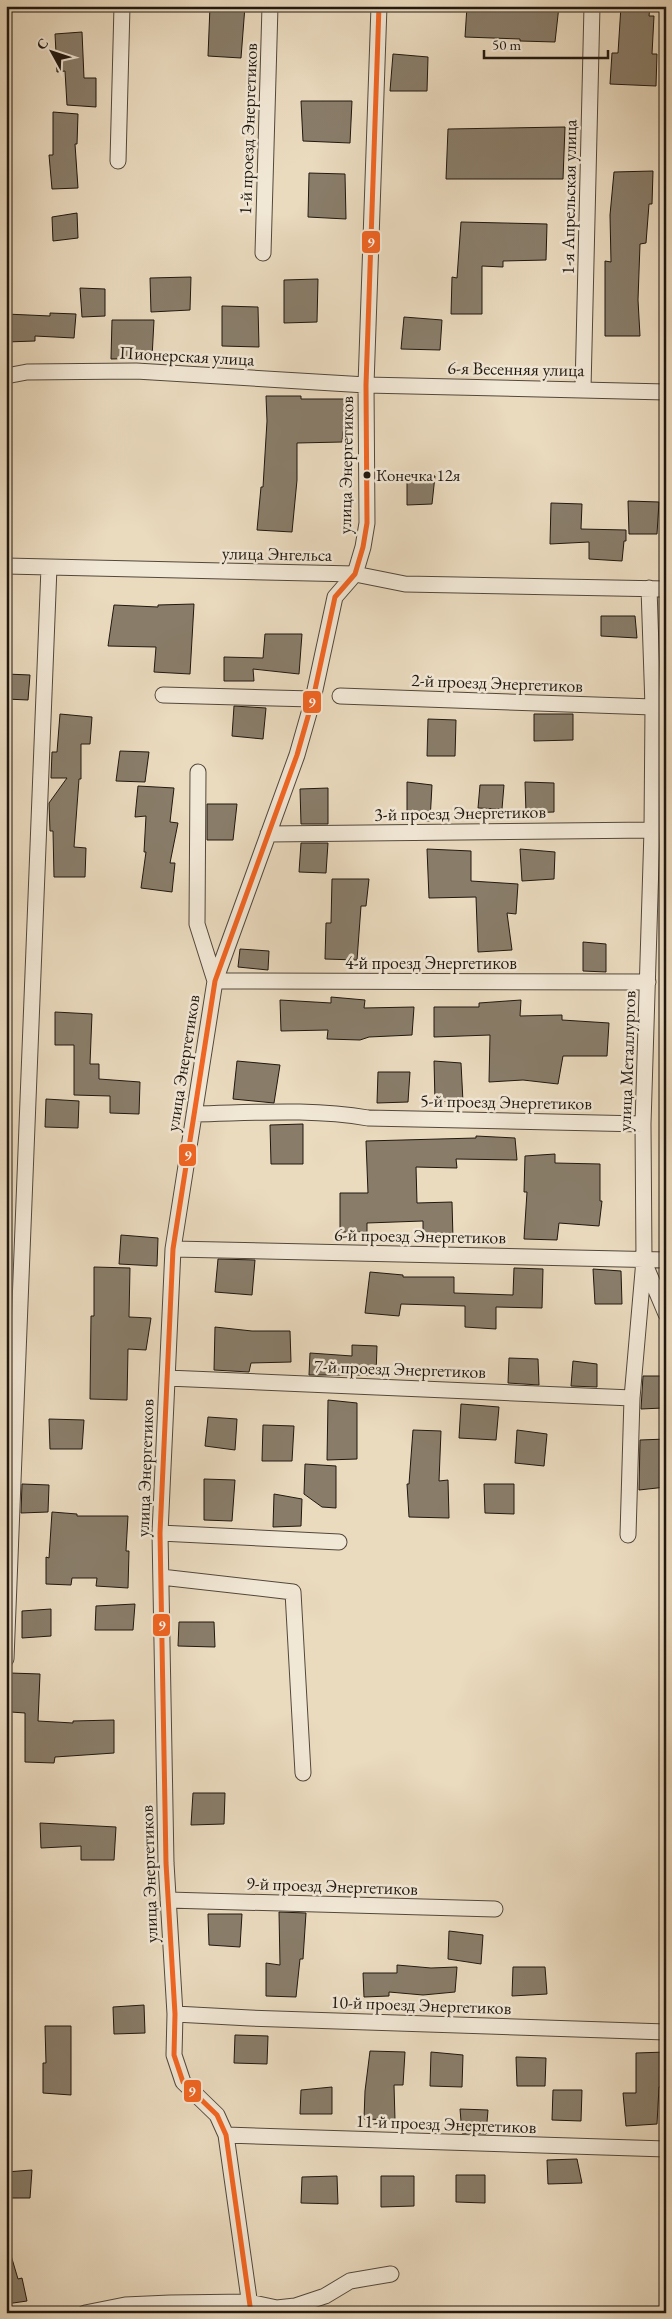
<svg xmlns="http://www.w3.org/2000/svg" width="672" height="2319" font-family="'EB Garamond',serif">
<style>
.building{fill:#897d6a;stroke:#201810}
.lines{fill:none;stroke-linecap:round;stroke-linejoin:round}
.minor-casing{stroke:#52483c;stroke-width:17}
.minor{stroke:#f1e7d5;stroke-width:15}
.bus-1-casing{stroke:#f1e7d5;stroke-width:9}
.bus-1{stroke:#f26522;stroke-width:5}
.bus-dot{fill:#201810;stroke:#f1e7d5;stroke-width:2}
.labels{text-anchor:middle;stroke-width:5;stroke-linejoin:round;paint-order:stroke}
.bus-label{font-size:17px;fill:#201810;stroke:#f1e7d5;text-anchor:start}
.street-label{font-size:18px;fill:#201810;stroke:#f1e7d5}
.line-badge{stroke:#f1e7d5;stroke-width:2}
.badge-label{font-size:14px;text-anchor:middle;font-weight:bold;fill:#fff}
</style>
<rect width="100%" height="100%" fill="#eadabe"/>
<filter id="stains"><feTurbulence type="fractalNoise" baseFrequency=".004" numOctaves="4"/><feColorMatrix values="0 0 0 0 .2 0 0 0 0 .09 0 0 0 0 .02 0 0 0 .5 -.17"/></filter>
<radialGradient id="worn" r=".72"><stop offset=".6" stop-color="#630" stop-opacity="0"/><stop offset="1" stop-color="#630" stop-opacity=".3"/></radialGradient>
<path class="building" d="M210 6H245L241 58 208 56Z
M467 6H559L555 42 520 41V39L465 37Z
M621 6H650L649 16H654L652 54H657L656 86 610 84 612 53H618Z
M82 32 84 78H96V107L67 105 65 71 57 72 55 34Z
M393 54 428 57 427 91H390Z
M301 101H352L350 143 303 141Z
M53 112 78 114 77 144H75L78 188 52 189 49 155H53Z
M565 127 563 179H446L448 129Z
M653 171 652 204H649L646 243 640 244 638 300 640 336H605V261L611 262 610 215 614 172Z
M309 173 345 174 346 219 308 217Z
M77 213 78 238 53 241 52 217Z
M461 222 547 224 546 260 503 261V267L482 266V314H451L452 277 457 278Z
M191 277 190 310 151 312 150 278Z
M318 279 317 322 284 323V280Z
M80 288 105 289V316L82 317Z
M222 306 258 307 259 347 222 346Z
M50 313 76 314 74 338 35 336V341L6 342V314L50 316Z
M404 317 442 320 440 350 401 349Z
M112 320H154L152 358 111 359Z
M266 396H301V399H346L342 442 297 443V480L292 532 257 530 261 487H263L267 421Z
M407 474 435 476 432 504 407 505Z
M628 501 659 502 657 534H629Z
M551 503 582 504 581 529 626 530V541H624L622 561 589 559V542L550 544Z
M194 604 190 674 154 672 156 647 108 646 114 605 158 607V605Z
M601 616H635L637 638 601 636Z
M265 634H302L299 674 253 669 254 681H224V657L263 658Z
M6 674 30 675 28 700 6 699Z
M234 706 266 708 263 739 232 736Z
M60 714 92 717 90 744H81V779H79L74 847 86 848 85 877H54L53 831H50L49 803 67 778H51L52 752H57Z
M534 714H573V740L534 741Z
M428 719 456 720 455 756H427Z
M120 751 149 752 145 782 116 781Z
M407 782 432 785 430 821 407 820Z
M525 782 554 783V812L526 813Z
M480 785H504L502 809 478 808Z
M138 786 174 788 170 822 178 823 170 863H175L172 892 141 888 146 852H144L146 816 135 817Z
M328 788V824H301L300 789Z
M207 804H237L233 840H207Z
M301 843H328L326 873 299 872Z
M427 849 471 851V881L518 884 516 914 507 913 512 950 478 952 476 897 429 898Z
M520 849 555 852 554 879 522 881Z
M332 879H369L366 906H361L357 960 325 959 326 923H331Z
M583 942 606 944V972L583 971Z
M240 949 269 951 268 970 238 967Z
M331 997 365 1000 364 1008 414 1007 412 1035 369 1037 360 1040 327 1039 328 1030 281 1031 280 1000 331 1003Z
M521 1000 520 1016 562 1015V1020L609 1023 607 1056H563L558 1084 523 1080 489 1082 490 1035 434 1037V1007H479V1003Z
M55 1012 92 1014 90 1064H99V1079L140 1082 139 1114 110 1113V1096L74 1095V1045H55Z
M237 1061 280 1065 274 1103 233 1099Z
M434 1061 461 1063 463 1102 435 1101Z
M378 1072H410L408 1102 377 1103Z
M46 1099 79 1101 78 1128 45 1127Z
M303 1124V1164H271L270 1125Z
M476 1136 515 1138 517 1160 456 1159 457 1168 416 1167 417 1203 452 1202 453 1239H423V1221L367 1223V1232H340V1193H368L366 1141 476 1138Z
M555 1154V1163L600 1164V1201H602L599 1226 559 1223 557 1240 524 1239 527 1192H524L525 1156Z
M121 1235 158 1238 157 1266 119 1264Z
M218 1259 255 1260 252 1295 215 1292Z
M94 1267 130 1268 129 1317 151 1318 146 1350 128 1349 127 1400 90 1399 91 1316H94Z
M514 1268 543 1269 542 1308 496 1307V1329L465 1327V1306L401 1304 399 1316 365 1313 370 1272 403 1275V1277H454V1293L513 1295Z
M593 1269 621 1271 622 1304H595Z
M215 1327 252 1331H290L291 1362 251 1363 249 1372 214 1370Z
M352 1345 377 1346 376 1375H309L310 1353 352 1356Z
M509 1358 538 1359 539 1385 508 1383Z
M573 1361 597 1364V1387L571 1386Z
M643 1376H662L663 1408 641 1409Z
M328 1400 357 1403V1459L327 1460Z
M461 1404 499 1407 496 1440 459 1438Z
M208 1417 237 1419 235 1450 205 1446Z
M49 1419 84 1420 82 1449H50Z
M263 1425 294 1426 292 1461H262Z
M413 1430 441 1431 439 1481 448 1480 449 1518 409 1517 407 1484H409Z
M517 1430 547 1434 544 1466 515 1463Z
M666 1439V1487L639 1490 640 1440Z
M305 1464 336 1466V1508L322 1507 304 1494Z
M204 1479 235 1480 232 1521 204 1520Z
M22 1484 49 1485 48 1512 21 1513Z
M484 1484H514V1514L485 1513Z
M274 1494 302 1499 301 1526 273 1527Z
M52 1512 77 1514V1516H128L126 1551H129L128 1588 96 1586 97 1578H72L71 1585 46 1584V1557L49 1558Z
M135 1604 133 1630H95L96 1606Z
M51 1609V1636L22 1638V1611Z
M179 1622H214L215 1647 178 1646Z
M10 1673 40 1674 38 1721 73 1723V1721L114 1720V1753L55 1757 54 1763 25 1762V1713L11 1712Z
M193 1793H225L224 1824 191 1825Z
M40 1823 116 1827 114 1860H81V1846L41 1848Z
M279 1912 306 1913 303 1959H300L296 1997 266 1996V1963L280 1965Z
M208 1914H242L240 1947 209 1945Z
M449 1931 483 1935 481 1964 448 1959Z
M397 1965 431 1968 457 1967 455 1992 423 1995 389 1992V1996L364 1997 363 1973H397Z
M513 1967H545L547 1994 512 1996Z
M144 2005 145 2033 114 2034 113 2007Z
M45 2026H71V2095L43 2093V2063H46Z
M235 2035 268 2036 267 2064 234 2063Z
M370 2051 405 2052 403 2085H394L395 2120 364 2119 365 2091Z
M431 2052 463 2055 462 2087 430 2086Z
M666 2052V2087H659L657 2124 626 2126 623 2093H636V2053Z
M516 2057 546 2058 545 2086H517Z
M332 2087V2114H300L301 2090Z
M553 2090H582L581 2121 552 2120Z
M460 2109 488 2110 486 2134 462 2133Z
M577 2159 582 2183 548 2184 547 2160Z
M32 2170 30 2198H6V2172Z
M456 2175H485V2203L456 2202Z
M337 2176 338 2204 301 2203 302 2177Z
M381 2176H414V2206L381 2207Z
M6 2252H10L18 2279 22 2278 27 2301 6 2304Z"/>
<g class="lines">
<g class="minor-casing">
<path id="minor" d="M118 161 122 6
M263 253 270 6
M6 376 27 372 136 371 366 385 666 392
M583 389 592 6
M6 566 355 574 405 584 666 589
M163 695 313 699
M340 696 653 707
M198 772 197 924 215 981 648 982
M268 834 652 830
M194 1114C252 1113 311 1108 368 1118L643 1124
M173 1249 666 1260
M644 1262 666 1314
M167 1378 632 1398
M160 1533 339 1542
M628 1535 632 1398 644 1260 643 1124 652 830 653 707 649 588
M161 1577 293 1592 303 1773
M6 1659 49 567
M168 1900 495 1909
M175 2014 250 2018 666 2032
M226 2135 666 2149
M85 2313 125 2305 170 2303 249 2302 277 2308 295 2306 325 2296 350 2281 391 2274
M251 2313 226 2135 217 2115 183 2082 174 2055 175 2014 166 1863 160 1533 173 1249 215 981 297 755 313 699 335 597 355 574 363 547 367 523 366 385 379 6"/>
</g>
<use href="#minor" class="minor"/>
<g class="bus-1-casing">
<path id="bus-1" d="M251 2313 226 2135 217 2115 183 2082 174 2055 175 2014 166 1863 160 1533 173 1249 215 981 297 755 313 699 335 597 355 574 363 547 367 523 366 385 379 6"/>
</g>
<use href="#bus-1" class="bus-1"/>
</g>
<circle class="bus-dot" cx="367" cy="475" r="4.5"/>
<g class="labels">
<g class="bus-label">
<text x="376" y="481">Конечка 12я</text>
</g>
<g class="street-label">
<text transform="translate(248 129) rotate(-88)" y="6">1-й проезд Энергетиков</text>
<text transform="translate(569 197) rotate(-89)" y="6">1-я Апрельская улица</text>
<text transform="translate(187 356) rotate(3)" y="6">Пионерская улица</text>
<text transform="translate(516 369) rotate(1)" y="6">6-я Весенняя улица</text>
<text transform="translate(346 465) rotate(-89)" y="6">улица Энергетиков</text>
<text transform="translate(277 554) rotate(1)" y="6">улица Энгельса</text>
<text transform="translate(497 683) rotate(2)" y="6">2-й проезд Энергетиков</text>
<text transform="translate(460 813) rotate(-1)" y="6">3-й проезд Энергетиков</text>
<text x="431" y="969">4-й проезд Энергетиков</text>
<text transform="translate(627 1061) rotate(-88)" y="6">улица Металлургов</text>
<text transform="translate(183 1063) rotate(-81)" y="6">улица Энергетиков</text>
<text transform="translate(506 1102) rotate(1)" y="6">5-й проезд Энергетиков</text>
<text transform="translate(420 1236) rotate(1)" y="6">6-й проезд Энергетиков</text>
<text transform="translate(400 1369) rotate(2)" y="6">7-й проезд Энергетиков</text>
<text transform="translate(145 1468) rotate(-88)" y="6">улица Энергетиков</text>
<text transform="translate(149 1874) rotate(-92)" y="6">улица Энергетиков</text>
<text transform="translate(332 1886) rotate(2)" y="6">9-й проезд Энергетиков</text>
<text transform="translate(421 2005) rotate(2)" y="6">10-й проезд Энергетиков</text>
<text transform="translate(446 2124) rotate(2)" y="6">11-й проезд Энергетиков</text>
</g>
</g>
<g class="line-badge">
<rect x="361" y="230" width="20" height="24" rx="5" fill="#f26522"/>
<rect x="302" y="690" width="20" height="24" rx="5" fill="#f26522"/>
<rect x="178" y="1143" width="19" height="24" rx="5" fill="#f26522"/>
<rect x="152" y="1613" width="19" height="24" rx="5" fill="#f26522"/>
<rect x="183" y="2079" width="19" height="24" rx="5" fill="#f26522"/>
</g>
<g class="badge-label">
<text x="371" y="247">9</text>
<text x="312" y="707">9</text>
<text x="188" y="1160">9</text>
<text x="162" y="1630">9</text>
<text x="192" y="2096">9</text>
</g>
<rect width="672" height="2319" fill="none" stroke="#eadabe" stroke-width="25"/>
<rect x="8" y="8" width="657" height="2304" fill="none" stroke="#201810" stroke-width="2.5"/>
<rect x="12" y="12" width="647" height="2294" fill="none" stroke="#201810"/>
<g transform="translate(52 52) rotate(310)" stroke="#f1e7d5" stroke-width="4" paint-order="stroke">
<path d="M0-4L9 19L0 12L-9 19Z" fill="#201810"/>
<text y="-8" font-size="14" font-weight="bold" text-anchor="middle" fill="#201810">С</text>
</g>
<path d="M484 50v8h124v-8" fill="none" stroke="#201810" stroke-width="2.5"/>
<text x="492" y="50" font-size="15" fill="#201810" stroke="#f1e7d5" stroke-width="4" paint-order="stroke">50 m</text>
<rect width="100%" height="100%" filter="url(#stains)"/>
<rect width="100%" height="100%" fill="url(#worn)"/>
</svg>
